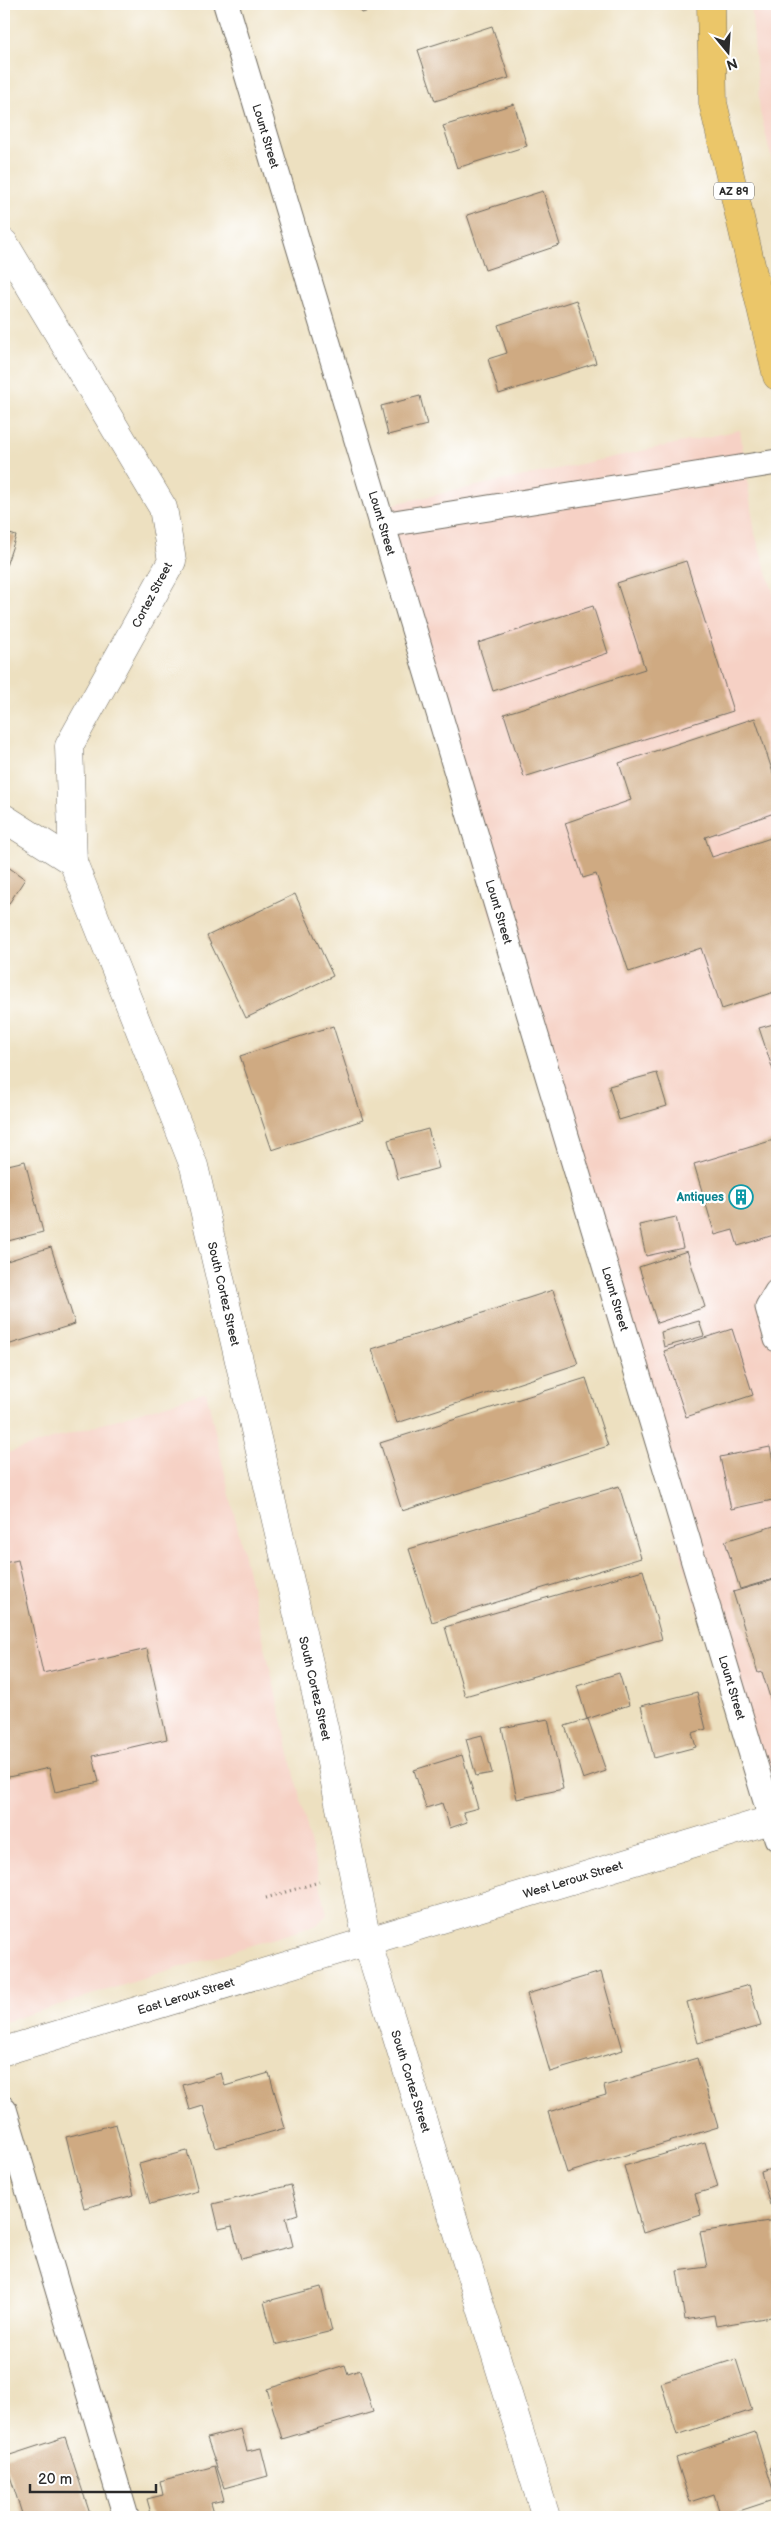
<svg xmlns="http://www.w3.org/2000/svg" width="781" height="2521" font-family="'Balsamiq Sans',sans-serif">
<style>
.built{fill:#f6d1c5}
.building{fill:#cfaa82}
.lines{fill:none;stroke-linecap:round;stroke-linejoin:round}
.service-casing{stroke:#6f6a5f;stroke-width:27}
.minor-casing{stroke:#6f6a5f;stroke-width:29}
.primary-casing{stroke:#6f6a5f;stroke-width:29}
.path{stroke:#6f6a5f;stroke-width:3;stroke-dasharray:1 4;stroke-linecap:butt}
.service{stroke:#fff;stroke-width:25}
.minor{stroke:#fff;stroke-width:28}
.primary{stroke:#ebc669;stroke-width:28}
.labels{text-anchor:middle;stroke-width:4.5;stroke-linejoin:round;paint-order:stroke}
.shield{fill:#fff;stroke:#6b6b6b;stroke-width:1}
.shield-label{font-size:11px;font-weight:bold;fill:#2b2b2b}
.street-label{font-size:12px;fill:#2b2b2b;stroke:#fff}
.culture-label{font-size:12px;font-weight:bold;fill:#0d838f;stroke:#fff;text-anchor:end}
</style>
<rect width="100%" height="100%" fill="#fff"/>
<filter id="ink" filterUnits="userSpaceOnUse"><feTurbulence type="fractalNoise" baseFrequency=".02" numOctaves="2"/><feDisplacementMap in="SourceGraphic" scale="10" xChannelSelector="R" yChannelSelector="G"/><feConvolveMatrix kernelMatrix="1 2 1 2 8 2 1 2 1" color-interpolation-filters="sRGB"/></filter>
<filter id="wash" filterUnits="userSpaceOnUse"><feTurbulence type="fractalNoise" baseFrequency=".0096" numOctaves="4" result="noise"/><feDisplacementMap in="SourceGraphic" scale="20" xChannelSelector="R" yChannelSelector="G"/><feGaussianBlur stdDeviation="1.12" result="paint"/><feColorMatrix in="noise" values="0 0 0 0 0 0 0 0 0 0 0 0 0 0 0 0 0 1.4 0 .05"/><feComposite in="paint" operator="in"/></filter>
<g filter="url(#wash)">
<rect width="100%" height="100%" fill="#ede0c0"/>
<path class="built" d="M751 4H777V180L760 112Z
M740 430 755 534 777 605V1784L752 1792 370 509Z
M206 1392 327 1914 317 1925 4 2022V1454Z"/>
<g id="blocks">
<path class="building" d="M359 4H392L362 13Z
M492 26 509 78 435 101 418 50Z
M514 104 527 146 457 168 443 126Z
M543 191 560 245 485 270 467 215Z
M576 300 596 363 499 394 488 359 507 353 498 325Z
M420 396 427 425 388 435 381 406Z
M4 532 16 536 4 572Z
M686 561 733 711 524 777 504 714 645 669 617 583Z
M593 606 608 653 493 691 478 643Z
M755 718 777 785V812L705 837 712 857 777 836V991L722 1009 701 948 629 972 596 874 583 878 565 823 631 800 619 763Z
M4 864 25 879 4 911Z
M295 894 333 976 246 1018 207 936Z
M777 1023V1082L759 1028Z
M333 1026 363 1120 272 1150 240 1056Z
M657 1073 667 1106 619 1120 609 1086Z
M428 1129 439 1168 398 1179 388 1140Z
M777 1139V1234L738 1246 733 1230 715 1235 694 1164Z
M25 1161 43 1232 4 1242V1166Z
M676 1217 683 1248 646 1256 639 1225Z
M51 1247 75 1324 4 1346V1262Z
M687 1251 705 1307 657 1323 639 1267Z
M553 1290 578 1364 397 1423 372 1349Z
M699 1321 704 1336 664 1347 661 1332Z
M732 1329 753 1395 686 1417 664 1351Z
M586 1378 608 1446 402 1511 380 1443Z
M770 1447 777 1478V1499L731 1509 720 1457Z
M619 1486 641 1558 432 1622 409 1549Z
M777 1525V1578L740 1589 725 1541Z
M18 1560 43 1673 147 1649 167 1739 93 1756 99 1782 55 1792 49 1768 4 1778V1563Z
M643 1570 662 1639 465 1696 445 1627Z
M777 1579V1720L762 1672 758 1673 733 1592Z
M619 1673 629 1705 587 1719 577 1686Z
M697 1692 706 1729 692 1733 696 1747 654 1758 641 1706Z
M548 1719 563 1789 517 1799 502 1728Z
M588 1719 606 1771 583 1779 565 1726Z
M482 1735 492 1773 476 1776 466 1739Z
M462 1755 478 1808 463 1812 467 1822 450 1828 442 1803 426 1808 414 1770Z
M601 1972 623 2050 550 2072 527 1994Z
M749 1985 761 2026 698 2043 687 2002Z
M697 2058 718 2127 567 2173 548 2112 606 2095 604 2086Z
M221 2073 225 2086 269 2073 285 2128 216 2148 203 2106 190 2110 183 2085Z
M116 2124 134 2195 84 2208 66 2137Z
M705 2142 718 2187 695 2194 701 2215 643 2233 624 2166Z
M187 2151 198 2191 150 2204 139 2164Z
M777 2167V2203L770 2205 761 2172Z
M291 2185 298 2214 286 2218 293 2246 241 2259 232 2226 219 2229 213 2204Z
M775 2220 777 2316 716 2326 714 2315 685 2320 677 2271 707 2267 700 2232Z
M321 2287 332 2331 275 2345 264 2302Z
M736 2359 752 2410 677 2435 661 2383Z
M345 2365 348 2374 360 2370 373 2412 282 2439 267 2389Z
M241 2429 247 2451 261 2448 268 2476 224 2488 207 2438Z
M755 2432 776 2499 721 2517 714 2494 690 2502 676 2458Z
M65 2437 90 2514 78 2517H23L4 2457Z
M777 2465V2489L770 2468Z
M215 2466 224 2500 211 2503 215 2517H152L147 2499 163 2495 160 2481Z"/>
</g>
</g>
<g filter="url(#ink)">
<use href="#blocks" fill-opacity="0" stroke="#6f6a5f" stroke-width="1"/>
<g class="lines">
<g class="service-casing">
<g id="service">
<path id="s1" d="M226 4 777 1838"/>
<path d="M382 525 777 462"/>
<path d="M777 1292 768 1307 777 1339"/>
<path d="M4 2109 126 2517"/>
</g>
</g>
<g class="minor-casing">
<g id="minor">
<path id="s2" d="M4 243 163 508 172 561 69 746 73 862 194 1166 324 1728 367 1941 546 2517"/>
<path d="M4 818 73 862"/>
<path id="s3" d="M4 2051 777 1818"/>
</g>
</g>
<g class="primary-casing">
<path id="primary" d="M711 4 713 103 777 376"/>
</g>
<path class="path" d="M266 1898 319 1882"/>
<use href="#service" class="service"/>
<use href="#minor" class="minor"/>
<use href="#primary" class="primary"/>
</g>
</g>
<defs>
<g id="building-ring" transform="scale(1.25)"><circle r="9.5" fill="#fff" stroke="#0f9aa8" stroke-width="1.5"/><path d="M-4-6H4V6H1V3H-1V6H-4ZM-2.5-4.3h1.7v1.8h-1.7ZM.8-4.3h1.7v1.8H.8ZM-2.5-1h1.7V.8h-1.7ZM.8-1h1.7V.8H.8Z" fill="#0f9aa8"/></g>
</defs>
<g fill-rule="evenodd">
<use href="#building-ring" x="741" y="1197"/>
</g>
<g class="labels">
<rect class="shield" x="714" y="182.5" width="40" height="17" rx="4"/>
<g class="shield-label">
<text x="734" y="195">AZ 89</text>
</g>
<g class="street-label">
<text dy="4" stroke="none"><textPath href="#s1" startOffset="138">Lount Street</textPath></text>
<text dy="4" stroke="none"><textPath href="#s1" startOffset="542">Lount Street</textPath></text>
<text transform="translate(152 595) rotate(-62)" y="4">Cortez Street</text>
<text dy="4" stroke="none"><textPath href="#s1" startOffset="948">Lount Street</textPath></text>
<text dy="4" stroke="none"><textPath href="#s2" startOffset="1149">South Cortez Street</textPath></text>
<text dy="4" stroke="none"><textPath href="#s1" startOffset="1352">Lount Street</textPath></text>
<text dy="4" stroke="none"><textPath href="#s1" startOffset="1758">Lount Street</textPath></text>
<text dy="4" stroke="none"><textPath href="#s2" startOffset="1554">South Cortez Street</textPath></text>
<text dy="4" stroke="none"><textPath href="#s3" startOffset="594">West Leroux Street</textPath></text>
<text dy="4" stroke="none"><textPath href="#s3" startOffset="190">East Leroux Street</textPath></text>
<text dy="4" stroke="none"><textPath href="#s2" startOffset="1959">South Cortez Street</textPath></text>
</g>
<g class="culture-label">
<text x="724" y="1201">Antiques</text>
</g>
</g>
<rect width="781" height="2521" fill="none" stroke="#fff" stroke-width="20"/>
<g transform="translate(728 52) rotate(162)" stroke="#ffffff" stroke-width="4" paint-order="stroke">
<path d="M0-4L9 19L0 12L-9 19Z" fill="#2b2b2b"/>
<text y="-8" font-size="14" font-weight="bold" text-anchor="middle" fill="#2b2b2b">N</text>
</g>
<path d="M30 2484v8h126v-8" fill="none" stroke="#2b2b2b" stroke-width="2.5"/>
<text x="38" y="2484" font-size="15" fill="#2b2b2b" stroke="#ffffff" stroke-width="4" paint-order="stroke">20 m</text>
</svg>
